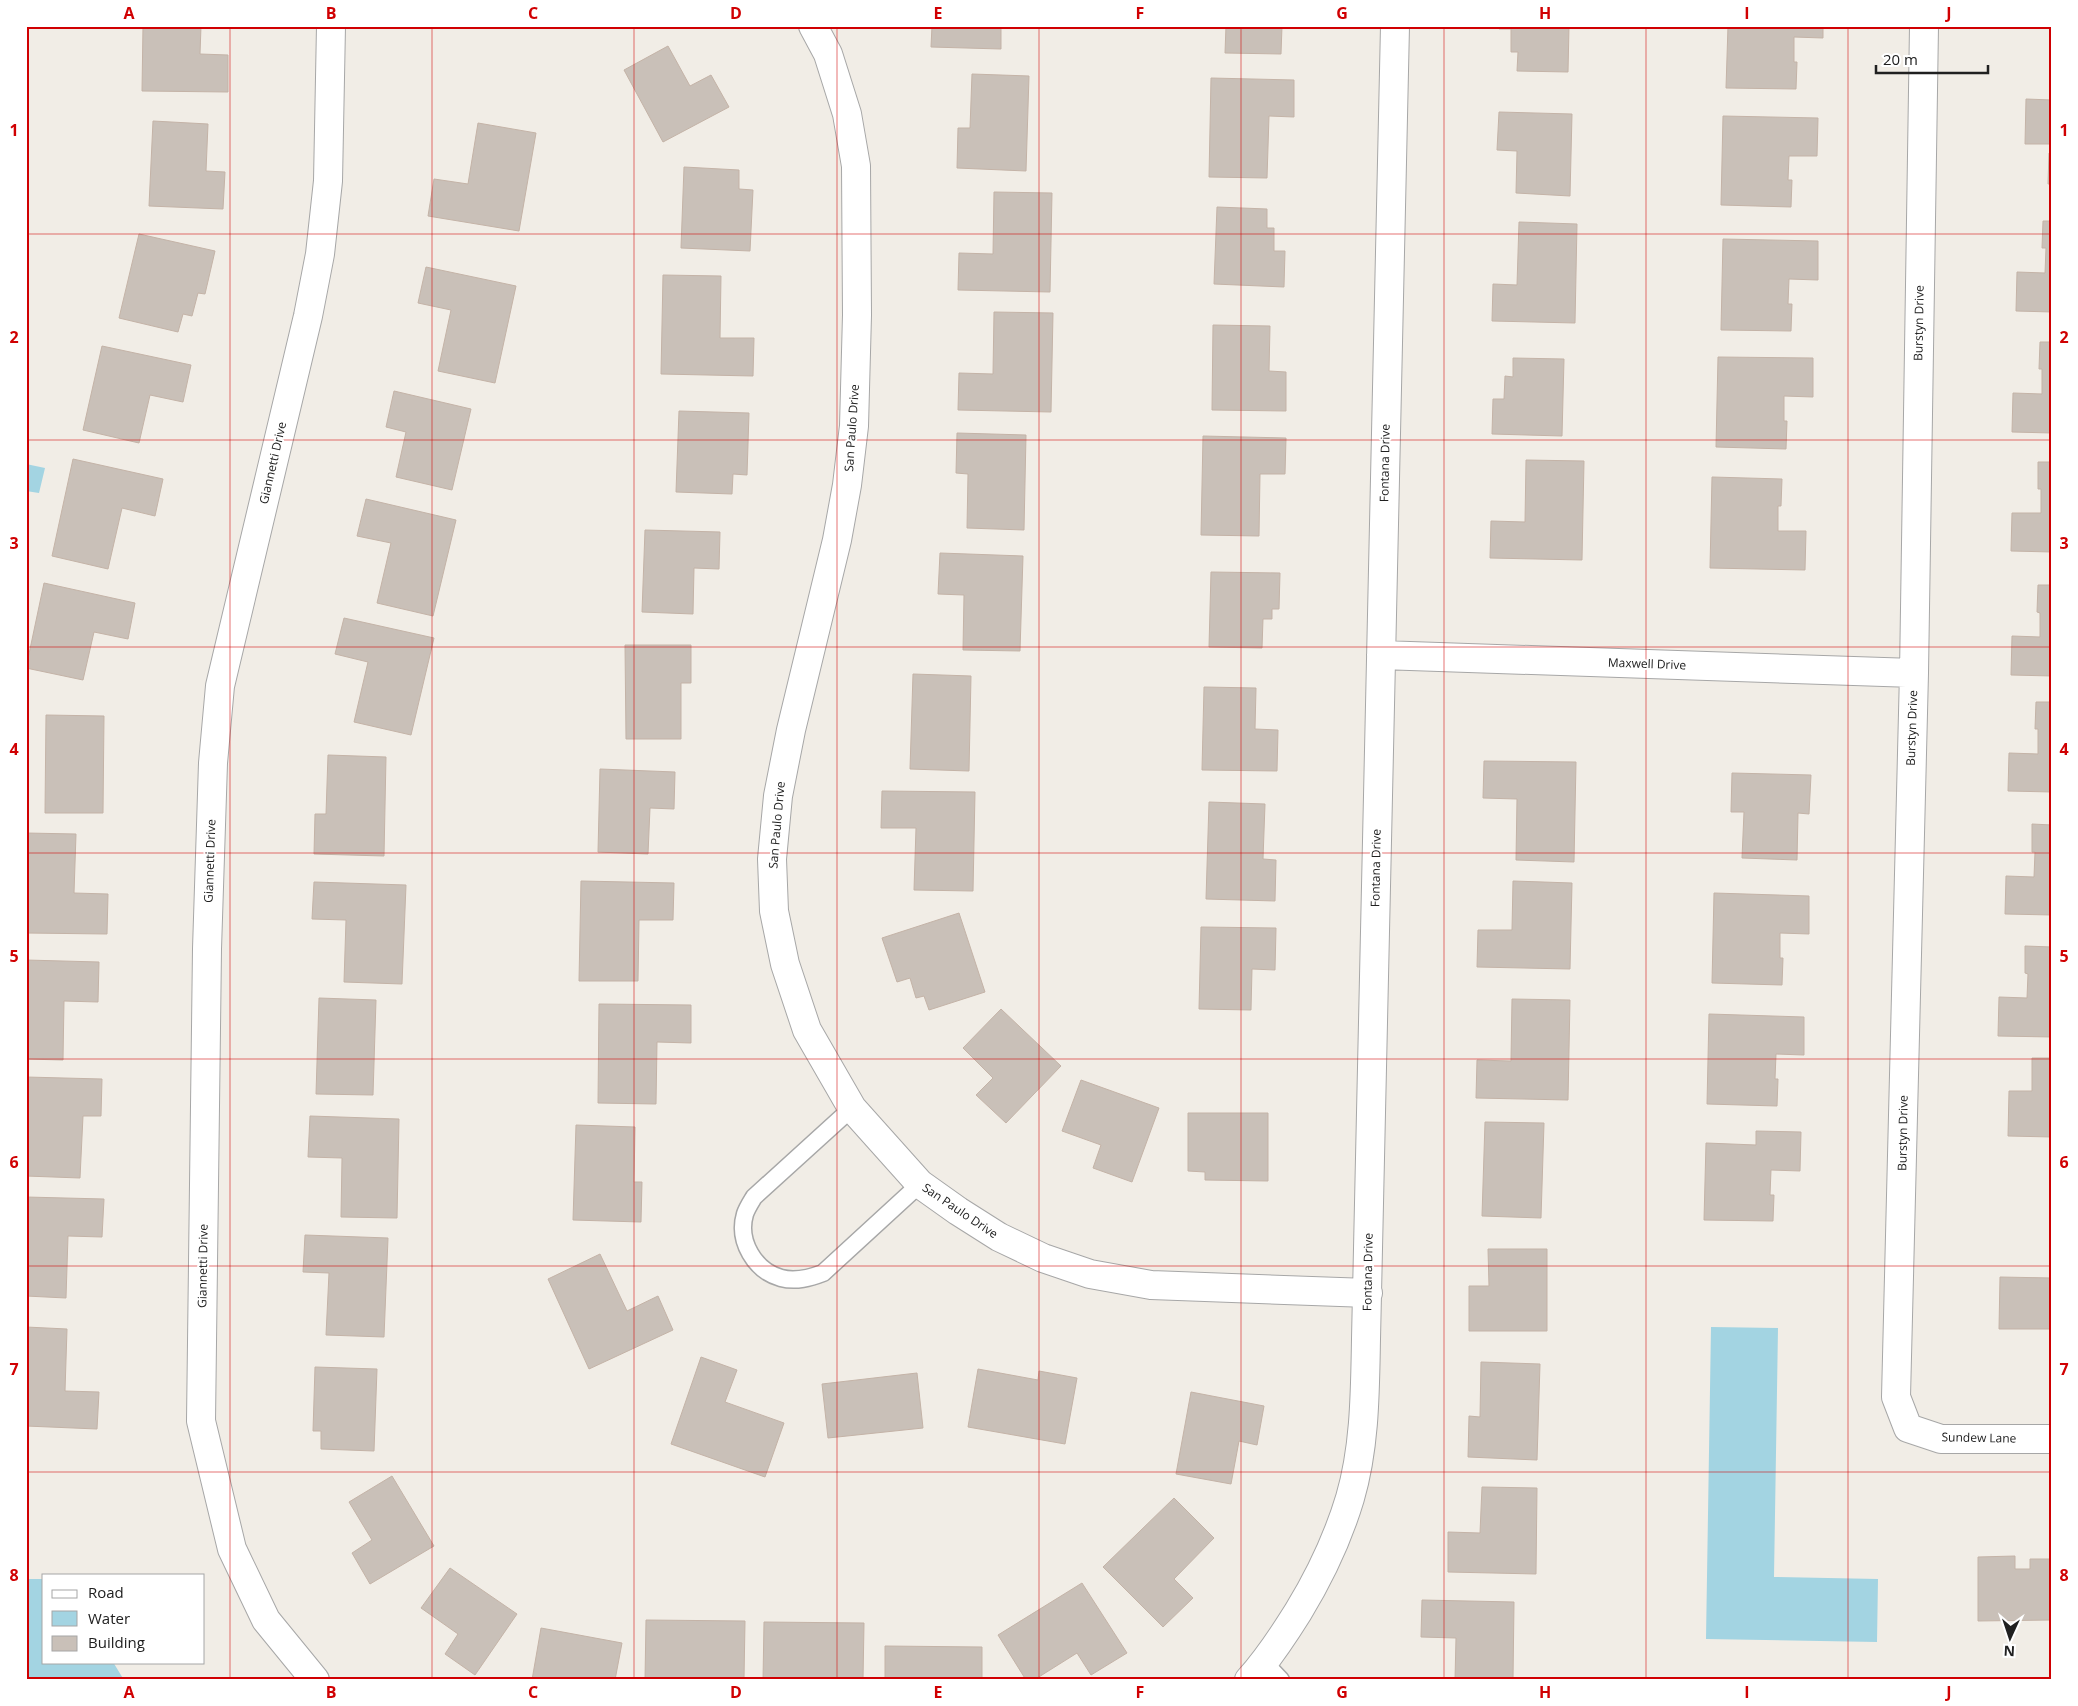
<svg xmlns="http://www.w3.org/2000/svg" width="2078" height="1706" font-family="'Open Sans',sans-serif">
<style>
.water{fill:#a3d4e2}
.building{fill:#c9c0b8;stroke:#c4b3a7}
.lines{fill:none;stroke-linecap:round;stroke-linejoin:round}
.lane-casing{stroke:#a7a7a7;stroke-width:19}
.street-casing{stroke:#a7a7a7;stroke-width:30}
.lane{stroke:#fff;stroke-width:16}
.street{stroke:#fff;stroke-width:28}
.grid{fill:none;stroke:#d00002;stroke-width:1;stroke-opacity:0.55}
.labels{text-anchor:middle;stroke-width:4;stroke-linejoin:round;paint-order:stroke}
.street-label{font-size:12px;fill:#202020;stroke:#fff}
.neatline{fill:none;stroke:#d00002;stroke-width:2}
.grid-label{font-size:16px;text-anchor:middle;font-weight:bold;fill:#d00002}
</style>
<rect width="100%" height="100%" fill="#f1ede6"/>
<path class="water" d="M26 464 45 468 39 493 26 491Z
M1711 1327 1778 1328 1774 1577 1878 1579 1877 1642 1706 1639Z
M26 1579H44V1662H113L124 1680H26Z"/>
<path class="building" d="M143 26H201L200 54 228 55V92L142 91Z
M932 26H1001V49L931 47Z
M1226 26H1282L1281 54 1225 53Z
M1499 26H1569L1568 72 1517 71 1518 52H1511V29H1499Z
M1728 26H1823V38L1794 37V62H1797L1796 89 1726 88Z
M668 46 690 86 711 75 729 107 663 142 624 70Z
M972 74 1029 76 1026 171 957 168 958 128H970Z
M1211 78 1294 80V117L1269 116 1267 178 1209 177Z
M2026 99 2052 100V144H2025Z
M1499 112 1572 114 1570 196 1516 193 1517 151 1497 150Z
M1723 116 1818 118 1817 156H1789L1788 180H1792L1791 207 1721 205Z
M153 121 208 124 206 171 225 172 223 209 149 206Z
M478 123 536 133 519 231 428 216 434 179 468 184Z
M2049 153H2052V184H2048Z
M684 167 739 170V189L753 190 750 251 681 248Z
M994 192 1052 193 1050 292 958 290 959 253 993 254Z
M1217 207 1267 209V228H1274V251H1285L1284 287 1214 284Z
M2043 221H2052V312L2016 311 2017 272 2045 273 2046 248H2042Z
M1519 222 1577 224 1575 323 1492 321 1493 284 1517 285Z
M139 234 215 251 205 294 198 293 192 316 183 314 178 332 119 318Z
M1723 239 1818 241V280L1789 279 1788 304H1792L1791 331 1721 330Z
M426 267 516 286 495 383 438 371 451 310 418 303Z
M663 275 721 276 720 338H754L753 376 661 374Z
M994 312 1053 313 1051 412 958 410 959 373 993 374Z
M1213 325 1270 326 1269 371 1286 372V411L1212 410Z
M2040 342H2052V433L2012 432 2013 393 2042 394V369H2039Z
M102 346 191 365 183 402 150 395 139 443 83 430Z
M1718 357 1813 358V397L1784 396V421H1787L1786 449 1716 447Z
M1513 358 1564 359 1562 436 1492 434 1493 399H1504L1505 376 1513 377Z
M394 391 471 409 452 490 396 477 406 432 386 427Z
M679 411 749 413 747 475 733 474 732 494 676 492Z
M957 433 1026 435 1024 530 967 528 968 474 956 473Z
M1203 436 1286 438 1285 474H1260L1259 536 1201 535Z
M73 459 163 479 155 516 122 508 108 569 52 556Z
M1526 460 1584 461 1582 560 1490 558 1491 521 1525 522Z
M2038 462H2052V552L2011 551 2012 513H2041V489H2038Z
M1712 477 1782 479 1781 506H1778V531H1806L1805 570 1710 568Z
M366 499 456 520 433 616 377 603 391 543 357 536Z
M645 530 720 532 719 569 694 568 693 614 642 612Z
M940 553 1023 556 1020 651 963 650 964 595 938 594Z
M1211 572 1280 573 1279 609H1272V619H1263L1262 648 1209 647Z
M44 583 135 603 128 639 94 632 83 680 26 668Z
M2038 585H2052V676L2011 675 2012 636 2040 637V613L2037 612Z
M344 618 434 638 411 735 354 722 368 662 335 654Z
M625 645H691V683H681V739H626Z
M913 674 971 676 969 771 910 769Z
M1204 687 1256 688 1255 729 1278 730 1277 771 1202 770Z
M2036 702H2052V792L2008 791 2009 753 2038 754V729H2035Z
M46 715 104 716 103 813H45Z
M328 755 386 757 384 856 314 854 315 814H326Z
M1484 761 1576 762 1574 862 1516 860 1517 799 1483 798Z
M600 769 675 772 674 809 650 808 648 854 598 852Z
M1732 773 1811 775 1809 814 1798 813 1797 860 1742 858 1744 812H1731Z
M882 791 975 792 973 891 914 890 916 828H881Z
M1209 802 1265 804 1263 859 1276 860 1275 901 1206 899Z
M2032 824 2052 825V915L2005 914 2006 876 2034 877 2035 852H2032Z
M26 833 76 834 74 893 108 894 107 934 26 933Z
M581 881 674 883 673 920H639L638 981H579Z
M1513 881 1572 883 1570 969 1477 967 1478 930H1512Z
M314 882 406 885 402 984 344 982 346 920 312 919Z
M1714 893 1809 896V934L1780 933V958H1783L1782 985 1712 983Z
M959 913 985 992 929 1010 924 996 916 998 910 978 897 982 882 938Z
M1201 927 1276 928 1275 970 1252 969 1251 1010 1199 1009Z
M2025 946 2052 947V1037L1998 1036 1999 997 2027 998 2028 974 2025 973Z
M26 960 99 962 98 1002 64 1001 63 1060 26 1059Z
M319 998 376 1000 373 1095 316 1094Z
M1512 999 1570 1000 1568 1100 1476 1098 1477 1060 1511 1061Z
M599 1004 691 1005V1043L657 1042 656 1104 598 1103Z
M1001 1009 1061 1066 1006 1123 976 1095 993 1078 963 1048Z
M1709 1014 1804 1017V1055L1776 1054 1775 1079H1778L1777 1106 1707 1104Z
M2032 1058H2052V1137L2008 1136 2009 1091H2032Z
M26 1077 102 1079 101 1116H83L80 1178 26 1176Z
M1081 1080 1159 1108 1132 1182 1093 1168 1101 1145 1062 1131Z
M1188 1113H1268V1181L1205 1180V1172L1188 1171Z
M310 1116 399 1119 397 1218 341 1217 342 1158 308 1157Z
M1485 1122 1544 1123 1541 1218 1482 1216Z
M576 1125 635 1127 634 1182H642L641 1222 573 1220Z
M1756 1131 1801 1132 1800 1171 1771 1170 1770 1195H1774L1773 1221 1704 1220 1706 1143 1756 1145Z
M26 1197 104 1199 102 1237 68 1236 66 1298 26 1296Z
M305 1235 388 1238 384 1337 326 1335 329 1273 303 1272Z
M1488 1249H1547V1331H1469V1286H1489Z
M600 1254 627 1311 658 1296 673 1330 589 1369 548 1279Z
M2000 1277 2052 1278V1329H1999Z
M26 1327 67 1329 65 1391 99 1392 97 1429 26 1426Z
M701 1357 737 1370 725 1402 784 1423 765 1477 671 1444Z
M1481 1362 1540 1364 1537 1460 1468 1457 1469 1416 1480 1417Z
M315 1367 377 1369 374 1451 321 1449V1431H313Z
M978 1369 1038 1380 1039 1371 1077 1378 1065 1444 968 1427Z
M917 1373 923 1428 828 1438 822 1384Z
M1191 1392 1264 1406 1257 1445 1239 1441 1231 1484 1176 1474Z
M392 1476 434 1546 370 1584 352 1553 372 1540 349 1502Z
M1482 1487 1537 1488 1536 1574 1448 1572V1532L1480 1533Z
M1174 1498 1214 1538 1174 1579 1193 1598 1163 1627 1103 1567Z
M2015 1556V1569H2030V1559H2052V1620L1978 1621V1557Z
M450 1568 517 1614 475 1675 445 1654 458 1634 421 1608Z
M1082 1583 1127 1653 1091 1675 1077 1653 1034 1680H1026L998 1635Z
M1422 1600 1514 1602 1513 1680H1455L1456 1638 1421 1637Z
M646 1620 745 1621 744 1679 645 1680Z
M764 1622 864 1623 863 1680H763Z
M541 1628 622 1643 615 1680H532Z
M885 1646 982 1647V1680H885Z"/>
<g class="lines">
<g class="lane-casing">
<path id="lane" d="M852 1108 754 1197C751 1202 747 1208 745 1214 737 1241 755 1271 781 1278 796 1282 810 1278 823 1273L920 1184
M1265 1663 1281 1680"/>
</g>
<g class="street-casing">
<path id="street" d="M813 26 828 54 847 114 856 166 857 315 854 426 847 485 837 540 791 730 778 796 772 859 774 911 785 964 807 1030 852 1108 920 1184 958 1211 999 1237 1043 1258 1090 1274 1151 1285 1368 1293
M1924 26 1914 673 1896 1397 1908 1428 1941 1439H2052
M1381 655 1914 673
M315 1680 266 1620 232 1549 201 1421 207 949 213 763 220 686 308 316 320 254 328 181 331 26
M1249 1680C1268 1659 1283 1636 1298 1612 1320 1576 1338 1538 1350 1498 1365 1447 1365 1392 1366 1339L1395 26"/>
</g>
<use href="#lane" class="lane"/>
<use href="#street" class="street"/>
</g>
<path class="grid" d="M230 26V1680M432 26V1680M634 26V1680M837 26V1680M1039 26V1680M1241 26V1680M1444 26V1680M1646 26V1680M1848 26V1680M26 234H2052M26 440H2052M26 647H2052M26 853H2052M26 1059H2052M26 1266H2052M26 1472H2052"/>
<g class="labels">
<g class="street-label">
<text transform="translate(1919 323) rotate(-89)" y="4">Burstyn Drive</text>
<text transform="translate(852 428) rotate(-86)" y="4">San Paulo Drive</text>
<text transform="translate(273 463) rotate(-77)" y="4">Giannetti Drive</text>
<text transform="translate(1385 463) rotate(-89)" y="4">Fontana Drive</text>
<text transform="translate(1647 664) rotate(2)" y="4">Maxwell Drive</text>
<text transform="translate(1912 728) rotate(-88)" y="4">Burstyn Drive</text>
<text transform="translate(777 825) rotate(-85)" y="4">San Paulo Drive</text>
<text transform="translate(210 861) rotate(-88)" y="4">Giannetti Drive</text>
<text transform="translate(1376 868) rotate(-89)" y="4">Fontana Drive</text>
<text transform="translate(1903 1133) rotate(-89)" y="4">Burstyn Drive</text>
<text transform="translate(960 1211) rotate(34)" y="4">San Paulo Drive</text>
<text transform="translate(203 1266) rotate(-89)" y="4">Giannetti Drive</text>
<text transform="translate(1368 1272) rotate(-89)" y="4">Fontana Drive</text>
<text transform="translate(1979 1438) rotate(1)" y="4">Sundew Lane</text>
</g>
</g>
<rect width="2078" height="1706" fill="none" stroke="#ffffff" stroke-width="55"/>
<rect x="42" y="1574" width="162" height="90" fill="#ffffff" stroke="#a6a6a6"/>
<rect x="52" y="1590" width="25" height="8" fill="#ffffff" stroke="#a6a6a6"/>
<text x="88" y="1598" font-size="15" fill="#202020">Road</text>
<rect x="52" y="1611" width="25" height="15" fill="#a3d4e2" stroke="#a6a6a6"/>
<text x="88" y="1624" font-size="15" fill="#202020">Water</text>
<rect x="52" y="1636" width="25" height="15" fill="#c9c0b8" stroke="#a6a6a6"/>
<text x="88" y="1648" font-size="15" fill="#202020">Building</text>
<g transform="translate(2010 1638) rotate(183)" stroke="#ffffff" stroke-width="4" paint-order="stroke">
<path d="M0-4L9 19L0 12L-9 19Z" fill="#202020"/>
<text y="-8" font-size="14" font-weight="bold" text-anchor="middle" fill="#202020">N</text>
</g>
<path d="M1876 65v8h112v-8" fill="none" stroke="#202020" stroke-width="2.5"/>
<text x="1883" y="65" font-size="15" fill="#202020" stroke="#ffffff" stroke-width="4" paint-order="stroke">20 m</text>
<rect x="28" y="28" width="2022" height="1650" class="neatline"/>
<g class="grid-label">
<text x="129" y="19">A</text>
<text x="331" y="19">B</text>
<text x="533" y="19">C</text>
<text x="736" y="19">D</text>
<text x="938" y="19">E</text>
<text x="1140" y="19">F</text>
<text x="1342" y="19">G</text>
<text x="1545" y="19">H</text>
<text x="1747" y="19">I</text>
<text x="1949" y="19">J</text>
<text x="14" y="136">1</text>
<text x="2064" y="136">1</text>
<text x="14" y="343">2</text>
<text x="2064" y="343">2</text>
<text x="14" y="549">3</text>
<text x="2064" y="549">3</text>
<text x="14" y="755">4</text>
<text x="2064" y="755">4</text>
<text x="14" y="962">5</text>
<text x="2064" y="962">5</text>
<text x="14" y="1168">6</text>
<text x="2064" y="1168">6</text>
<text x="14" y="1375">7</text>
<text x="2064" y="1375">7</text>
<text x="14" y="1581">8</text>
<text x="2064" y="1581">8</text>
<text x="129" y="1698">A</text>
<text x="331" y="1698">B</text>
<text x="533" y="1698">C</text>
<text x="736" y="1698">D</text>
<text x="938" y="1698">E</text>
<text x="1140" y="1698">F</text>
<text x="1342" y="1698">G</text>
<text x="1545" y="1698">H</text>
<text x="1747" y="1698">I</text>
<text x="1949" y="1698">J</text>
</g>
</svg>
